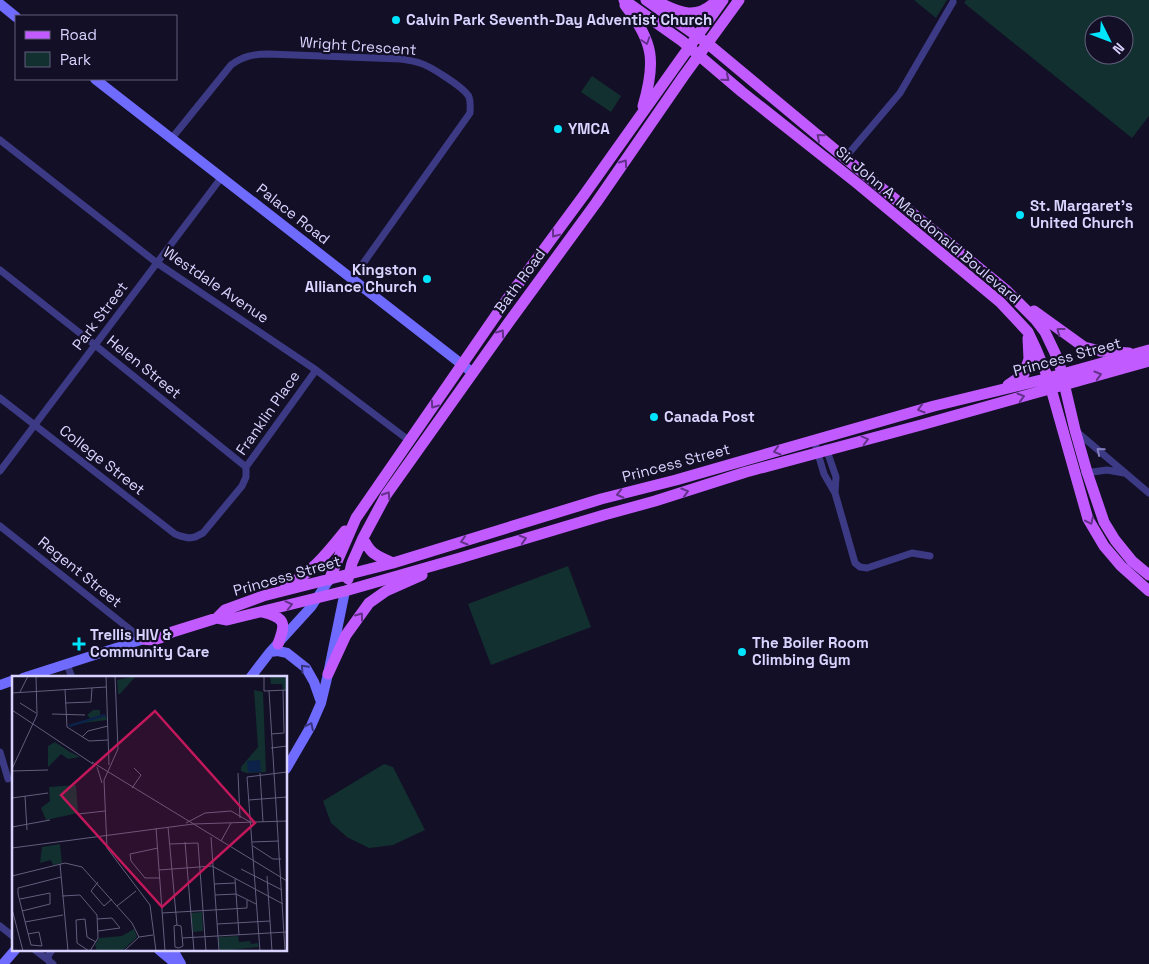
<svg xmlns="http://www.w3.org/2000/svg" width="1149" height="964" font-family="'Space Grotesk',sans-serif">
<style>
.green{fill:#12302f;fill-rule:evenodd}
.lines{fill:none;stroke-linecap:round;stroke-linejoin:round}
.street{stroke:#3d3a85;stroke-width:7}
.secondary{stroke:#6f6bff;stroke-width:10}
.primary{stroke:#c25bff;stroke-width:11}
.oneway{stroke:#623188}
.oneway2{stroke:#837fbc}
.oneway3{stroke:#38347d}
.poi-dot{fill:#00e5ff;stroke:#130f26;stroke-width:2}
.labels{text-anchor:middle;stroke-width:4.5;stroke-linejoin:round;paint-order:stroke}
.poi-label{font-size:15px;font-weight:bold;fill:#d9d4ff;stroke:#130f26;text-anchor:start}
.street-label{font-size:15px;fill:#d9d4ff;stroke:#130f26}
.inset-river{fill:none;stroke:#0c2248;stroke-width:2.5}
.inset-road{fill:none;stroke:#625e7d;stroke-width:1}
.view{fill:#c2185b;fill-opacity:0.15;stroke:#c2185b;stroke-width:2.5}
.inset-edge{fill:none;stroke:#d9d4ff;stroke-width:2.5}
</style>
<rect width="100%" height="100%" fill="#130f26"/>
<path class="green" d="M914 0H947L936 18Z
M966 0H1149V116L1132 138 964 3ZM1094 25H1124V55H1094Z
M592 76 621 96 611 112 581 92Z
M568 566 591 627 491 665 468 604Z
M384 764 393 767 425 830 393 845 369 848 347 837 331 823 323 801Z"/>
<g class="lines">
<path class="street" d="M172 138 231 65C243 56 254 54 268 54L401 59C407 60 414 61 420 63 430 66 465 88 469 97 471 102 470 107 470 113L352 279
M0 140 157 263 316 370 411 442
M844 159 900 93 953 2
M0 270 95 345 246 467
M0 398 175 534 180 536 189 538 195 537 203 533 242 486 246 477V467L316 370
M1077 432 1149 493
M814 440 824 474 835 493 855 563 860 567 867 568 912 553 930 556
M826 448 836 477 835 493
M0 471 221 178
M1085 473 1107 470 1124 473
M0 526 132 631 142 640
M67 664 72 678
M0 752 8 779
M0 926 14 937
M35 950 53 964
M49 961 48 956 52 950"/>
<path class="secondary" d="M0 4 16 17
M95 79 473 373
M270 652 278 651 287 653 306 668 314 682 321 702
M23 678 144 639
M250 678 270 652 311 607 329 580
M0 685 14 680
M286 769 311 726 321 703 328 674 345 591
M159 950 176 964
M173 950 181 964
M3 964 15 950"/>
<path class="primary" d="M624 0 682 41 742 92 858 184 1000 302 1028 332 1036 349 1048 378 1088 519 1104 546 1121 566 1149 591
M646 0 707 43 845 158 1006 290 1035 319 1045 332 1055 353 1060 366 1075 430 1087 472 1104 522 1115 540 1132 561 1149 575
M658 2C680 13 697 21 717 0
M625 5C654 42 656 62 643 106
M1034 311 1084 347 1100 351 1129 353
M1008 385 1024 374 1029 359 1028 338
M363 538C371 555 376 555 393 563
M348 579 352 563 363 538 386 495 509 322 596 203 683 77 739 0
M329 580 356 518 508 298 584 195 680 60 723 0
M286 586C311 574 328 552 345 531
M262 612C286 618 286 623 278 644
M217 618 225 610 263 596 393 563 601 499 676 480 934 406 1041 380 1149 350
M144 639C154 641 161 639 169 633L217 618 227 620 345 591 460 558 604 515 655 501 746 472 921 425 1149 361
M328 674 346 635 369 603 386 591 422 575"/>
</g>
<defs><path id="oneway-chevron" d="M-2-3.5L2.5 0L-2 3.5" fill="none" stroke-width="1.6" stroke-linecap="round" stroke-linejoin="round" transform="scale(1.25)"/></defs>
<g class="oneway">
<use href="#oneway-chevron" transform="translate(646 41) rotate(72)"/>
<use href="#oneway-chevron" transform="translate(726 78) rotate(40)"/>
<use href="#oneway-chevron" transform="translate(820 137) rotate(-140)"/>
<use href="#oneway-chevron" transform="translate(624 163) rotate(-55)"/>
<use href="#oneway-chevron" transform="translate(555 234) rotate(127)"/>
<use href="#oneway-chevron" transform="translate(1060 331) rotate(-143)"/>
<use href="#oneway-chevron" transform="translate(501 333) rotate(-55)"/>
<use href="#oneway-chevron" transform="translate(1098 375) rotate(-16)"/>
<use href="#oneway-chevron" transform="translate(1021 397) rotate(-16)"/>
<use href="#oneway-chevron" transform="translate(434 405) rotate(125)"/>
<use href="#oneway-chevron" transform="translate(921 409) rotate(164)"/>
<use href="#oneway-chevron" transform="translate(865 440) rotate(-15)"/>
<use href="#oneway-chevron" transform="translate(777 451) rotate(164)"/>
<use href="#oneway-chevron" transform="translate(685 492) rotate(-17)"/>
<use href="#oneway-chevron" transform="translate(620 494) rotate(166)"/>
<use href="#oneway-chevron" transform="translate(387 495) rotate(-58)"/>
<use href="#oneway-chevron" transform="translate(1090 521) rotate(65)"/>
<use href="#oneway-chevron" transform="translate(523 539) rotate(-17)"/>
<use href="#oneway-chevron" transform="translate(464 541) rotate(163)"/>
<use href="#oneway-chevron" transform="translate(289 605) rotate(-14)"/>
<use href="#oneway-chevron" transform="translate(360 616) rotate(-54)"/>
</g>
<use class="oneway2" href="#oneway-chevron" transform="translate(1100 451) rotate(-140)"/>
<g class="oneway3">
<use href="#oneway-chevron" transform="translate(304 668) rotate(-133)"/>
<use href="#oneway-chevron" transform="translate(310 726) rotate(-64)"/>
</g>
<g class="poi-dot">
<circle cx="396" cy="20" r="5"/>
<circle cx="558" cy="129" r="5"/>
<circle cx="1020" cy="215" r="5"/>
<circle cx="427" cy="279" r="5"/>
<circle cx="654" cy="417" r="5"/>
<path d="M76.5 636.5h5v5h5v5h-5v5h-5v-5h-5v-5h5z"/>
<circle cx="742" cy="652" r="5"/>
</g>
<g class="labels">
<g class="poi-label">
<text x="406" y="25">Calvin Park Seventh-Day Adventist Church</text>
<text x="568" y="134">YMCA</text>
<text x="1030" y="211">St. Margaret's<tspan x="1030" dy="17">United Church</tspan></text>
<text x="417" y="275" text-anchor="end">Kingston<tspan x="417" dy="17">Alliance Church</tspan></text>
<text x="664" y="422">Canada Post</text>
<text x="90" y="640">Trellis HIV &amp;<tspan x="90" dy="17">Community Care</tspan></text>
<text x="752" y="648">The Boiler Room<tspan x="752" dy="17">Climbing Gym</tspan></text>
</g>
<g class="street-label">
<text transform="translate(358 46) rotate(4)" y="5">Wright Crescent</text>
<text transform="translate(293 214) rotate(38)" y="5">Palace Road</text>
<text transform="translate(928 225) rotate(40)" y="5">Sir John A. Macdonald Boulevard</text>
<text transform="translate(520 281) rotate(-54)" y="5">Bath Road</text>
<text transform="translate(216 285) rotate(34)" y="5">Westdale Avenue</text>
<text transform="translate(100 316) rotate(-53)" y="5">Park Street</text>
<text transform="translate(1067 357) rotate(-15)" y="5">Princess Street</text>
<text transform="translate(144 367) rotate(39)" y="5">Helen Street</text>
<text transform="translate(268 413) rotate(-55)" y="5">Franklin Place</text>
<text transform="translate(102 460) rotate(38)" y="5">College Street</text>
<text transform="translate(676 463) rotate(-15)" y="5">Princess Street</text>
<text transform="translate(80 572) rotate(39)" y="5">Regent Street</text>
<text transform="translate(287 576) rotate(-16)" y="5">Princess Street</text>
</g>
</g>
<g transform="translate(12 676)">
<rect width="275" height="275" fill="#130f26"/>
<path d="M124 0 108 18H106L105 4ZM258 0H275V13L271 14 270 8H259ZM242 14 251 16 254 96 235 97 229 95V91L246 71ZM81 34H88V40H94L95 44 56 49 80 44 75 39ZM43 66 58 76 68 81 56 83 49 78 36 91V70ZM64 109 66 137 34 144 29 132 38 125 37 111ZM48 168 50 187 41 189 39 184 28 187 30 171ZM190 236 191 255 181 256 179 237ZM122 253 125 261 110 275H85L83 269 87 262 110 260ZM226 260 227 266 238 265 239 268 246 267 247 271 208 275 206 261Z" fill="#12302f"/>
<path d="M248 84 249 96H236L235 85Z" fill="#0c2248"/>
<path class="inset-river" d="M57 50 93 39"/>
<path class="inset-road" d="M94 0 97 89M103 0 106 73 92 104 95 172 138 229 144 275M252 0V15L275 14M53 13 55 51 77 65 96 64M257 15 273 275M8 16 16 0M0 17 94 11M8 27 24 37M53 27 79 26 80 12M0 34 81 88M40 38 73 39M259 58 272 57 271 14M70 61 76 55 96 50M259 72 275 70M80 86 275 205M85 91 90 107M0 93 25 39 24 0M0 95 36 94M226 97 228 142M248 97 251 146M120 112 129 99 122 92M13 120 15 154M0 122 36 117M237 124 275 121M66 138 93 135M174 147 193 137 219 135 238 146M0 151 38 144M156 151 165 249M144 152 153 275M199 161 207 275M209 165 219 147M173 166 182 275M240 166 267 165M158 168 186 167 194 275M241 170 261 183H269M0 172 181 148 275 145M146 172 118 178 119 185 133 202H148M48 188 56 275M229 193 270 214M147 194 200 190 271 228M0 200 53 187 70 191 120 247 127 261M255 200 260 275M223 203 227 259M86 206 79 215 92 230 100 223M202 208 223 207M203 219 224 218 244 228M50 220 68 219 85 239 86 262 78 275M8 223 38 217V228L10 235M105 230 124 215M0 233 11 275M150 237 235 232V224M85 243 100 242 108 252 86 255M13 246 51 239M205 248 258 245M165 249 162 250 163 271 167 272M165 249 169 250 171 270 167 272M16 258 27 256 30 270 19 269 6 218V212L49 201M170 262 275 256M77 275 65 267 64 244 73 243 75 261 84 266M112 275 127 261 141 259M248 275 235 101 275 96"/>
<path class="view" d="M143 35 243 147 150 231 49 119Z"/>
<rect width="275" height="275" class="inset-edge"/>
</g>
<rect x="15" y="15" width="162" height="65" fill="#130f26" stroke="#625e7d"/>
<rect x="25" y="31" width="25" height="8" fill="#c25bff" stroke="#625e7d"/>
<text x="60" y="40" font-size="15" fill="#d9d4ff">Road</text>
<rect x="25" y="52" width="25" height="15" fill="#12302f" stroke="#625e7d"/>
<text x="60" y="65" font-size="15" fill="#d9d4ff">Park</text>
<g transform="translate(1109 40) rotate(132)"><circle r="24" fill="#130f26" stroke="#625e7d"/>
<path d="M0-4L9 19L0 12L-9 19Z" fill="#00e5ff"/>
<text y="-8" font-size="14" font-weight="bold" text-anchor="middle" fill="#d9d4ff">N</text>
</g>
</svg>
